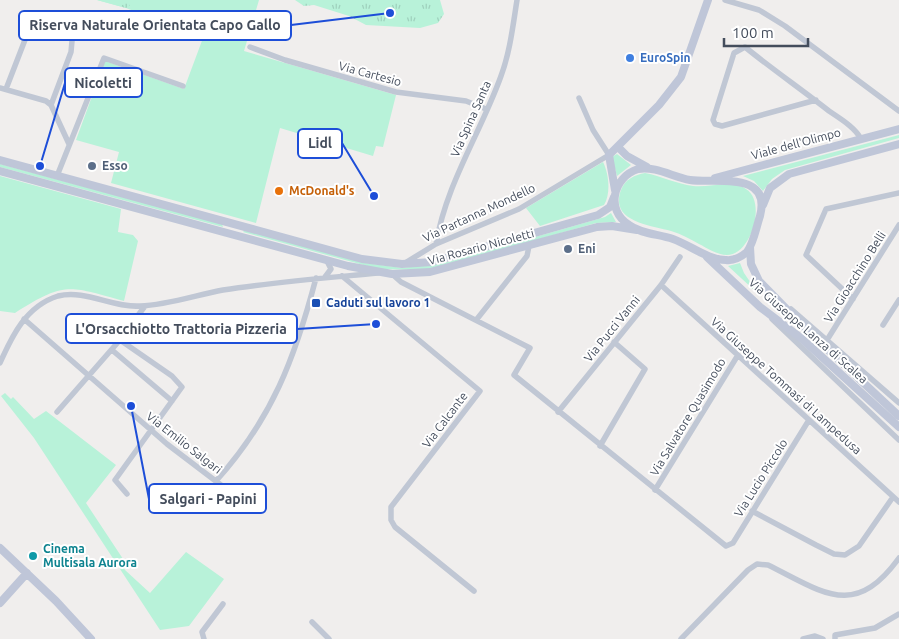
<svg xmlns="http://www.w3.org/2000/svg" width="899" height="639" font-family="Ubuntu,sans-serif">
<style>
.grass{fill:#b8f2d9}
.park{fill:url(#park-tufts)}
.lines{fill:none;stroke-linecap:round;stroke-linejoin:round}
.street{stroke:#c0c7d4;stroke-width:5.5}
.secondary{stroke:#bfc6d8;stroke-width:8}
.shop-dot{fill:#3f7fe0;stroke:#fff;stroke-width:2}
.service-dot{fill:#5c6f8a;stroke:#fff;stroke-width:2}
.food-dot{fill:#e8710a;stroke:#fff;stroke-width:2}
.transit-dot{fill:#1a4fb4;stroke:#fff;stroke-width:2}
.culture-dot{fill:#0f9aa8;stroke:#fff;stroke-width:2}
.labels{text-anchor:middle;stroke-width:4;stroke-linejoin:round;paint-order:stroke}
.shop-label{font-size:12px;font-weight:bold;fill:#366cbe;stroke:#fff;text-anchor:start}
.street-label{font-size:12px;fill:#444d5c;stroke:#fff}
.service-label{font-size:12px;font-weight:bold;fill:#4e5e75;stroke:#fff;text-anchor:start}
.food-label{font-size:12px;font-weight:bold;fill:#c56008;stroke:#fff;text-anchor:start}
.transit-label{font-size:12px;font-weight:bold;fill:#164399;stroke:#fff;text-anchor:start}
.culture-label{font-size:12px;font-weight:bold;fill:#0d838f;stroke:#fff;text-anchor:start}
.leader{fill:none;stroke:#1d4ed8;stroke-width:2}
.callout-dot{fill:#1d4ed8;stroke:#fff;stroke-width:2}
.callout{fill:#fff;stroke:#1d4ed8;stroke-width:2}
.callout-label{font-size:14px;text-anchor:middle;font-weight:bold;fill:#444d5c}
</style>
<defs>
<pattern id="park-tufts" width="24" height="20" patternUnits="userSpaceOnUse" patternTransform="scale(1.25)"><rect width="24" height="20" fill="#b8f2d9"/><path d="M3 7l-1-3M5 7V3M7 7l1-3M15 17l-1-3M17 17v-4M19 17l1-3" fill="none" stroke="#9fd1bd"/></pattern>
</defs>
<rect width="100%" height="100%" fill="#f0eeed"/>
<path class="grass" d="M97 0H259L244 51 396 95 383 147 376 146 373 156 280 128 256 223 111 183 119 152 76 140 105 61 184 89 203 38 126 8Z
M899 135V138L785 170 772 179 763 191 754 181 743 176Z
M617 154 631 165 617 176 612 157Z
M603 162C609 174 611 194 604 205L540 226 526 208Z
M0 164 222 224 223 227 0 167Z
M645 173C661 176 677 184 693 186 708 188 733 180 746 189 767 202 751 255 727 255 717 255 707 248 699 244 690 239 681 234 671 231 651 225 609 222 621 190 625 179 635 175 645 173Z
M0 176 121 209 118 232 133 235 138 241 124 301C69 286 65 281 15 313L0 311Z
M611 213 616 222 596 223 444 266 422 270 378 269 243 232 245 230 365 263 403 268 448 262 605 217Z
M740 263 744 273 755 289 754 290 728 266Z
M5 393 11 399 13 397 34 419 46 411 116 465 86 503 127 565 124 568 125 570 150 593 186 552 224 579 189 626 160 630 34 438 1 396Z"/>
<path class="park" d="M97 0H137L126 8Z
M295 0H440L444 14 438 23 420 28 366 25 349 16 314 5 304 6Z"/>
<g class="lines">
<path class="street" d="M725 0 759 10 785 26 899 111
M250 47 285 60 396 92 466 101 486 109
M0 88 46 101 51 105 69 144
M6 89 35 14
M816 100 722 126 715 124 713 120 734 53 745 47C772 69 801 89 829 111 839 118 855 127 861 139
M51 105 71 52 72 41
M57 176 104 58 183 86
M436 244C446 184 481 132 501 76 510 52 513 25 517 0
M405 263 436 244 519 209 609 155 593 130 579 98
M392 274 401 282 530 348 514 375 726 546 733 543 809 420
M342 276 480 391 391 507V520L395 527 474 591
M325 277 331 269 327 261
M661 285 899 502
M853 299 806 255 826 209 899 193
M791 309 899 403
M24 319 167 444 242 501
M477 319 527 256 529 246
M772 319 899 440
M883 325 899 300
M120 340 172 376 182 387 115 480 127 494
M827 340 899 225
M112 350 172 401
M0 363C12 336 26 306 58 296 85 289 113 308 140 306 168 305 196 295 223 290 274 282 326 278 378 273
M57 412 119 341 145 306
M558 412 661 285 680 257
M600 446 645 369 614 342
M216 481C272 419 295 358 316 278
M655 490 738 355
M752 511 816 545 834 554 845 555 859 546 893 497
M312 622 329 639
M204 639 202 632 223 604
M681 639 748 570 757 564 768 565C823 592 854 620 899 558
M803 639 815 636 823 639
M835 639V635L875 628 899 614"/>
<path class="secondary" d="M618 147 627 156 647 167
M0 160 362 259 402 264 432 262 598 215 610 207 614 197
M638 169C656 166 673 177 690 180 715 184 772 170 760 216 756 228 754 242 747 252 741 257 734 261 726 260 708 260 690 245 673 239 659 234 641 234 629 225 605 210 613 177 638 169Z
M0 171 348 266 392 274 430 272 597 227 612 226 637 230
M715 178 899 129
M615 190 609 155 659 105 681 77 708 0
M763 205 770 188 789 174 899 144
M750 247 751 264 759 281 810 333 899 416
M707 257 760 307 801 338 899 427
M0 548 56 601 91 639
M0 603 27 573"/>
</g>
<circle class="shop-dot" cx="630" cy="58" r="5"/>
<g class="service-dot">
<circle cx="92" cy="166" r="5"/>
<circle cx="568" cy="249" r="5"/>
</g>
<circle class="food-dot" cx="279" cy="191" r="5"/>
<rect class="transit-dot" x="311" y="298" width="10" height="10" rx="2.5"/>
<circle class="culture-dot" cx="33" cy="556" r="5"/>
<g class="labels">
<g class="shop-label">
<text x="640" y="62">EuroSpin</text>
</g>
<g class="street-label">
<text transform="translate(370 74) rotate(15)" y="4">Via Cartesio</text>
<text transform="translate(471 119) rotate(-66)" y="4">Via Spina Santa</text>
<text transform="translate(796 144) rotate(-15)" y="4">Viale dell'Olimpo</text>
<text transform="translate(479 213) rotate(-25)" y="4">Via Partanna Mondello</text>
<text transform="translate(481 247) rotate(-15)" y="4">Via Rosario Nicoletti</text>
<text transform="translate(855 277) rotate(-58)" y="4">Via Gioacchino Belli</text>
<text transform="translate(612 329) rotate(-51)" y="4">Via Pucci Vanni</text>
<text transform="translate(808 331) rotate(41)" y="4">Via Giuseppe Lanza di Scalea</text>
<text transform="translate(786 386) rotate(42)" y="4">Via Giuseppe Tommasi di Lampedusa</text>
<text transform="translate(688 417) rotate(-59)" y="4">Via Salvatore Quasimodo</text>
<text transform="translate(445 420) rotate(-53)" y="4">Via Calcante</text>
<text transform="translate(184 443) rotate(38)" y="4">Via Emilio Salgari</text>
<text transform="translate(761 478) rotate(-58)" y="4">Via Lucio Piccolo</text>
</g>
<g class="service-label">
<text x="102" y="170">Esso</text>
<text x="578" y="253">Eni</text>
</g>
<g class="food-label">
<text x="289" y="195">McDonald's</text>
</g>
<g class="transit-label">
<text x="326" y="307">Caduti sul lavoro 1</text>
</g>
<g class="culture-label">
<text x="43" y="553">Cinema<tspan x="43" dy="14">Multisala Aurora</tspan></text>
</g>
</g>
<path class="leader" d="M390 13L291 25M40 166L65 83M374 196L342 143M376 324L297 329M131 406L149 499"/>
<g class="callout-dot">
<circle cx="390" cy="13" r="5"/>
<circle cx="40" cy="166" r="5"/>
<circle cx="374" cy="196" r="5"/>
<circle cx="376" cy="324" r="5"/>
<circle cx="131" cy="406" r="5"/>
</g>
<g class="callout">
<rect x="19" y="11" width="272" height="29" rx="5"/>
<rect x="65" y="68" width="77" height="29" rx="5"/>
<rect x="298" y="129" width="44" height="29" rx="5"/>
<rect x="66" y="314" width="231" height="29" rx="5"/>
<rect x="149" y="484" width="117" height="29" rx="5"/>
</g>
<g class="callout-label">
<text x="155" y="30">Riserva Naturale Orientata Capo Gallo</text>
<text x="103" y="88">Nicoletti</text>
<text x="320" y="148">Lidl</text>
<text x="181" y="334">L'Orsacchiotto Trattoria Pizzeria</text>
<text x="208" y="504">Salgari - Papini</text>
</g>
<path d="M724 38v8h84v-8" fill="none" stroke="#444d5c" stroke-width="2.5"/>
<text x="732" y="38" font-size="15" fill="#444d5c" stroke="#ffffff" stroke-width="4" paint-order="stroke">100 m</text>
</svg>
